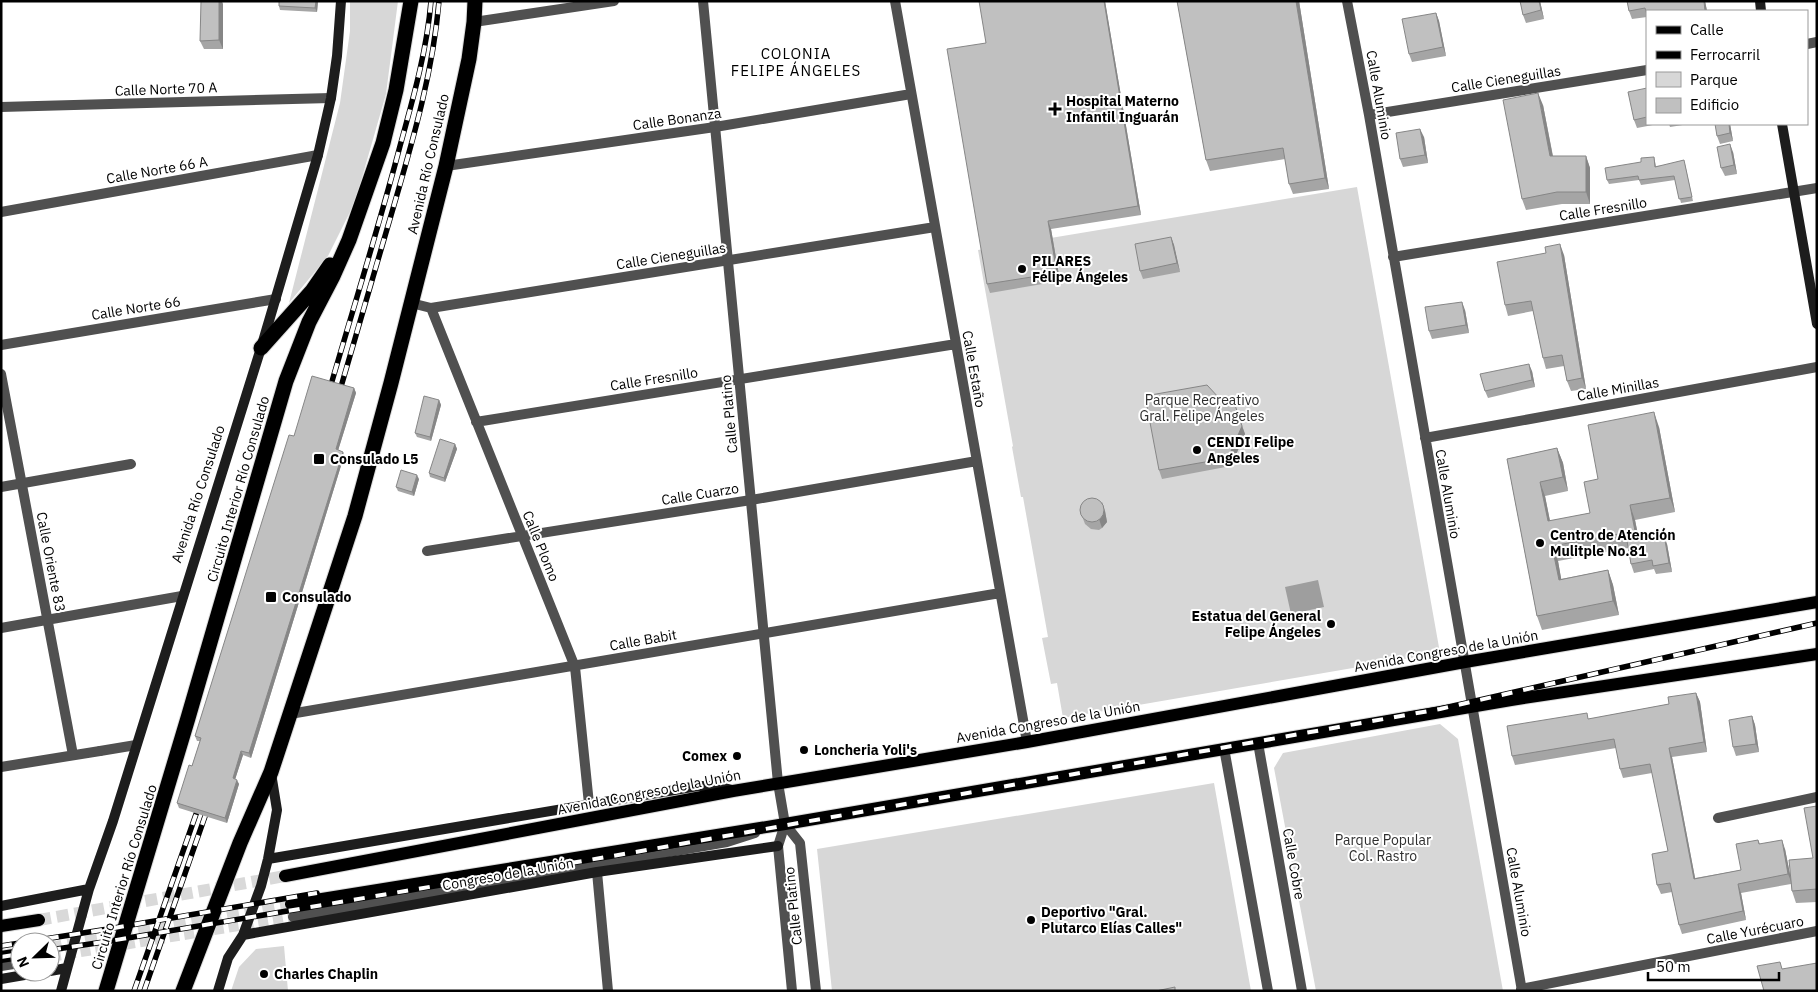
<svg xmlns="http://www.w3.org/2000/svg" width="1818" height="992" font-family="'IBM Plex Sans',sans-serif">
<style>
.green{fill:#d7d7d7}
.water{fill:#9e9e9e}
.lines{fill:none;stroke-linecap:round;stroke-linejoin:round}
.tertiary-tunnel{stroke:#d9d9d9;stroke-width:10;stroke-dasharray:10 5;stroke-linecap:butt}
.primary-tunnel{stroke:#d9d9d9;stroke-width:12;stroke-dasharray:12 6;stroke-linecap:butt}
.primary-casing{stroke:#dbdbdb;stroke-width:14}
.motorway-casing{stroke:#dbdbdb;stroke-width:17}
.pedestrian{stroke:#505050;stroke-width:10}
.minor{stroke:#505050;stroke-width:10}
.tertiary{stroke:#505050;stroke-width:10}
.secondary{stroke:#1d1d1d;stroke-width:10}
.primary{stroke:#000;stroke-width:12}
.motorway{stroke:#000;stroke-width:15}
.rail-casing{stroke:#000;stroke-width:5.5}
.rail{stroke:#fff;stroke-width:4;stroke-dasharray:11;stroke-linecap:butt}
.wall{fill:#a5a5a5}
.shaded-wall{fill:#868686}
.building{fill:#c0c0c0;stroke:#868686}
.poi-dot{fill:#000;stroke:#fff;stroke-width:2}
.labels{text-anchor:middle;stroke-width:4;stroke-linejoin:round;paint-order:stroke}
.street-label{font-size:14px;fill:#000;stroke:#fff}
.poi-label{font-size:14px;font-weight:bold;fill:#000;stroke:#fff;text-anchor:start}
.park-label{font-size:14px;fill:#2e2e2e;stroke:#fff}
.neighbourhood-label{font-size:15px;letter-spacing:1px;fill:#000;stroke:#fff}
</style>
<rect width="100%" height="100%" fill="#fff"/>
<path class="green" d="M350 1H398L386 94 355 202 328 256 289 303 340 103 350 31Z
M1357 187 1440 653 1063 718 1057 683 1051 684 1042 638 1048 637 1023 497H1021L1012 447 1013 446 978 250Z
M1440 724 1458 739 1503 991H1316L1274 768 1283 753Z
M1214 783 1251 991H832L817 849Z
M284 946 288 991H231L239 967 256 949Z"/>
<path class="water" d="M1318 580 1324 607 1291 614 1285 587Z"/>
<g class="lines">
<path class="tertiary-tunnel" d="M51 957 293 917"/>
<path class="primary-tunnel" d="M39 920 285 876
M50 948 291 904"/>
<g class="primary-casing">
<path id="primary" d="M285 876 733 791 1027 742 1465 662 1817 602
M291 904 785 824 1511 700 1817 654
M1 926 39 920
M1 957 20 954"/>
</g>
<g class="motorway-casing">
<path id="motorway" d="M261 348 312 291 330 265
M106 991 188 718 286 381 309 322 333 276 349 240 383 143 396 90 411 1
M183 991 240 843 271 772 355 516 391 383 446 166 469 59 474 22 475 1"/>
</g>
<path class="pedestrian" d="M100 751 136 745"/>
<path class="minor" d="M895 1 1027 742
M1347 1 1369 115 1522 991
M474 22 614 1
M1807 44 1817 42
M1 107 331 98
M1369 115 1647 70
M446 166 715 127 911 94
M1 212 318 155
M1393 257 1817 188
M411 303 431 308 935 227
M431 308 575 667 589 804
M1 345 276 299
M1 374 73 755
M476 422 956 344
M1425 438 1817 367
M1 487 131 464
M427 551 751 500 977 461
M1 628 182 596
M290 714 1000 593
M1258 743 1302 991
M1224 748 1268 991
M1 767 100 751
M1718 818 1817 797
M597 872 608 991
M1521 989 1817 931"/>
<path class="tertiary" d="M703 1 778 783 785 824 778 846 792 991
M785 824 800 843 816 991
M293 917 727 842 755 833
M50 958 51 957
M1 966 20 963"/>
<path class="secondary" d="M1760 1 1761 11
M1782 124 1817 324
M268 859 698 786H717L732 790
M1 906 89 889
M243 935 597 872 778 846
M50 971 67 968
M1 979 42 972
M61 991 89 889 113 821 261 348 318 155 331 98 337 56 341 1
M218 991 228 958 243 935 261 886 268 859 277 810 271 773"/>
<use href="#primary" class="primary"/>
<use href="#motorway" class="motorway"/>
<g class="rail-casing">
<path id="rail" d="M328 395C352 312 378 230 400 146 413 99 427 50 431 1
M338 397C356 335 374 273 392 212 412 143 433 73 439 1
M26 942 108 929 317 893
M1 946 20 943
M50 950 110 941 630 853 1440 709 1817 623
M1 957 20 954
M134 991 201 800
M144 991 210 802"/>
</g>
<use href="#rail" class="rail"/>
</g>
<path class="wall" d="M279 1H318L317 12 280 10 279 6Z
M1105 1 1141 215 1051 229 1060 281 990 293 987 284 986 43Z
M1177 1H1299L1329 189 1293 194 1289 184 1285 159 1210 171 1206 160Z
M1520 1H1540L1544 19 1526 23 1523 15Z
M1627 1H1705L1707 11H1647V17L1632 19 1629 11Z
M223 4V49H204L200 41Z
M1436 13 1439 21 1446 56 1412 62 1409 54Z
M1647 88V124H1658L1637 128 1634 120Z
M1543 105 1553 156H1586L1590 168V204H1562L1526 210 1522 199Z
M1669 124H1689L1670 127Z
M1730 124 1733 141 1720 144 1717 136Z
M1424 137 1428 163 1403 167 1400 159Z
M1733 152 1737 174 1725 176 1721 168Z
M1654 157 1656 166 1685 164 1693 201 1681 203 1675 180 1641 185 1639 180 1609 184 1607 180Z
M1171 237 1174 245 1180 272 1143 279 1140 271Z
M1564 255 1586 389 1571 391 1567 381 1564 366 1546 369 1543 358 1533 311 1508 316 1505 305Z
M1465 310 1469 333 1432 339 1429 331Z
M1532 371 1535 387 1488 398 1485 391Z
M354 388 356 393 338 450 343 452 344 456 251 758 243 755 235 779 239 784 227 823 179 808 177 803 192 766 200 741H197L195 736 294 436Z
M1220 399 1234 402 1245 434 1231 466 1162 479 1159 470Z
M439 400 441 405 431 441 417 437 415 433Z
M1659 427 1675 512 1635 520 1639 539 1667 544 1672 572 1656 574 1654 569 1634 573 1631 564 1628 548 1558 561 1561 579 1608 570 1613 585 1619 615 1542 630 1537 616 1507 459 1557 448 1563 463 1568 491 1545 496 1550 521 1590 513 1598 479Z
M455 444 457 449 445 482 430 477 429 473Z
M419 479 414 496 398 491 396 487Z
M1105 511 1107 522 1102 528 1099 530 1091 529 1085 524 1082 516Z
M1696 693 1700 702 1707 752 1672 757 1695 878 1741 870 1758 840 1760 844 1785 849 1790 875 1813 858 1817 806V902L1796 903 1792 891 1791 884 1741 893 1746 920 1682 934 1679 925 1672 892 1661 894 1657 885 1668 851 1652 773 1623 778 1620 769 1616 748 1515 765 1512 756 1589 719 1669 704Z
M1752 716 1755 725 1759 752 1736 756 1733 747Z"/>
<path class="shaded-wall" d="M219 1H222L223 4V49L219 40Z
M316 1H318L317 12 315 8Z
M1104 1H1105L1141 215 1138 206Z
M1296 1H1299L1329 189 1325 178Z
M1539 1H1540L1544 19 1541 10Z
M1704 1H1705L1707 11H1705Z
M1436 13 1439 21 1446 56 1443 47Z
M1538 93 1543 105 1555 168 1550 156Z
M1729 124H1730L1733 141 1730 133Z
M1420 129 1424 137 1428 163 1425 155Z
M1730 144 1733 152 1737 174 1734 165Z
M1586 156 1590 168V204L1586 192Z
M1048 221 1051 229 1060 281 1057 273Z
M1171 237 1174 245 1180 272 1177 263Z
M1560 244 1564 255 1586 389 1582 378Z
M1462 302 1465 310 1469 333 1466 325Z
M1529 364 1532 371 1535 387 1532 380Z
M354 388 356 393 337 454 336 449Z
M439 400 441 405 431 441 430 437Z
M1654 412 1659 427 1675 512 1670 498Z
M1242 426 1245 434 1231 466 1228 458Z
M455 444 457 449 445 482 444 478Z
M1557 448 1563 463 1568 491 1563 477Z
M343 452 344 456 251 758 249 753Z
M417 475 419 479 414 496 412 492Z
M1540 482 1545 496 1553 536 1548 521Z
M1102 502 1105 511 1107 522 1102 528 1099 519Z
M1630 505 1635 520 1640 546 1635 531Z
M1664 535 1667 544 1672 572 1669 563Z
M1552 546 1558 561 1564 594 1559 580Z
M1608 570 1613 585 1619 615 1613 601Z
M1696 693 1700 702 1707 752 1704 742Z
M1752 716 1755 725 1759 752 1756 744Z
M1669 748 1672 757 1697 888 1694 879Z
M241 751 243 755 234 783 233 778Z
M237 780 239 784 227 823 225 818Z
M1782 840 1785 849 1792 884 1788 874Z
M1738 884 1741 893 1746 920 1743 911Z"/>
<path class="building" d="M201 1H219V40L200 41Z
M279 1H316L315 8 279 6Z
M979 1H1104L1138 206 1048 221 1057 273 987 284 947 49 986 43Z
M1177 1H1296L1325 178 1289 184 1283 148 1206 160Z
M1520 1H1539L1541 10 1523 15Z
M1627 1H1704L1705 11H1647V15L1645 8 1629 11Z
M1436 13 1443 47 1409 54 1402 19Z
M1647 88V117L1634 120 1628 92Z
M1538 93 1550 156H1586V192H1557L1522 199 1503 100Z
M1715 124H1729L1730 133 1717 136Z
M1420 129 1425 155 1400 159 1396 133Z
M1730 144 1734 165 1721 168 1717 147Z
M1654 157 1655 167 1684 160 1692 197 1679 199 1674 176 1639 180 1638 176 1607 180 1605 168 1641 162V158Z
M1171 237 1177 263 1140 271 1135 244Z
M1560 244 1582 378 1567 381 1562 355 1543 358 1531 301 1505 305 1497 262 1546 253 1545 247Z
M1462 302 1466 325 1429 331 1425 307Z
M1529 364 1532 380 1485 391 1480 374Z
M312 376 354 388 336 449 343 452 249 753 241 751 233 778 237 780 225 818 177 803 189 765 192 766 201 738 195 736 289 435 294 436Z
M1207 385 1220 399 1234 402 1242 426 1228 458 1159 470 1145 396Z
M424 396 439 400 430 437 415 433Z
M1654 412 1670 498 1630 505 1635 531 1552 546 1559 580 1608 570 1613 601 1537 616 1507 459 1557 448 1563 477 1540 482 1548 521 1590 513 1584 482 1598 479 1588 425Z
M440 439 455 444 444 478 429 473Z
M401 470 417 475 412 492 396 487Z
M1080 510a12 12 0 1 1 24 0a12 12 0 1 1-24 0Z
M1664 535 1669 563 1653 566 1652 560 1631 564 1627 541Z
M1696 693 1704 742 1669 748 1694 879 1741 870 1736 844 1758 840 1759 844 1782 840 1788 874 1738 884 1743 911 1679 925 1670 883 1657 885 1652 854 1668 851 1650 764 1620 769 1614 739 1512 756 1507 726 1587 713 1588 719 1669 704 1668 697Z
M1752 716 1756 744 1733 747 1729 720Z
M1817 806V889L1792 891 1789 860 1813 858 1804 808Z
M1780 962 1782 969 1817 963V991H1764L1757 966Z
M1175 987V991H1156Z"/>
<g class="poi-dot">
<path d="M1052.5 101.5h5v5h5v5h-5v5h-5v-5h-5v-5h5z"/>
<circle cx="1022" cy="269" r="5"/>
<circle cx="1197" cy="450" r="5"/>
<rect x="313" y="453" width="12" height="12" rx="2.5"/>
<circle cx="1540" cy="543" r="5"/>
<rect x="265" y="591" width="12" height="12" rx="2.5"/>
<circle cx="1331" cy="624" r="5"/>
<circle cx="804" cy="750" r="5"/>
<circle cx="737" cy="756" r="5"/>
<circle cx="1031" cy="920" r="5"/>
<circle cx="264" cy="974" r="5"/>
</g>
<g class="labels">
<g class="street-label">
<text transform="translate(1506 79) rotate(-9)" y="5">Calle Cieneguillas</text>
<text transform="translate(166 89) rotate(-2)" y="5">Calle Norte 70 A</text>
<text transform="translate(1379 95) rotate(80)" y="5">Calle Aluminio</text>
<text transform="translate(677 119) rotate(-8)" y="5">Calle Bonanza</text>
<text transform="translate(428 164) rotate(-77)" y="5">Avenida Río Consulado</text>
<text transform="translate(157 170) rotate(-10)" y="5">Calle Norte 66 A</text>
<text transform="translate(1603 209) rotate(-9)" y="5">Calle Fresnillo</text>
<text transform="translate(671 256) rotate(-9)" y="5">Calle Cieneguillas</text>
<text transform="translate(136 308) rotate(-9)" y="5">Calle Norte 66</text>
<text transform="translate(974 369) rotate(80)" y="5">Calle Estaño</text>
<text transform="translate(654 379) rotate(-9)" y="5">Calle Fresnillo</text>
<text transform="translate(1618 389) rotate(-10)" y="5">Calle Minillas</text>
<text transform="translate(729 414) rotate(-95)" y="5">Calle Platino</text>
<text transform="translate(238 489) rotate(-74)" y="5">Circuito Interior Río Consulado</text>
<text transform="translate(198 494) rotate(-72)" y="5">Avenida Río Consulado</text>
<text transform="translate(700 494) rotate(-9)" y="5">Calle Cuarzo</text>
<text transform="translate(1448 494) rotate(80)" y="5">Calle Aluminio</text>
<text transform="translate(541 546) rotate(68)" y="5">Calle Plomo</text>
<text transform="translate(51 562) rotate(79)" y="5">Calle Oriente 83</text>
<text transform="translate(643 640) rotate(-10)" y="5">Calle Babit</text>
<text transform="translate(1446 651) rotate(-10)" y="5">Avenida Congreso de la Unión</text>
<text transform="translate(1048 722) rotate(-10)" y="5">Avenida Congreso de la Unión</text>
<text transform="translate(649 792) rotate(-11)" y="5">Avenida Congreso de la Unión</text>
<text transform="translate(1294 864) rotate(80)" y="5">Calle Cobre</text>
<text transform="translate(508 874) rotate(-10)" y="5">Congreso de la Unión</text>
<text transform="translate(124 877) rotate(-73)" y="5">Circuito Interior Río Consulado</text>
<text transform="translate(1519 892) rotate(80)" y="5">Calle Aluminio</text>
<text transform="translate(793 906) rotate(-96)" y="5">Calle Platino</text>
<text transform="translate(1755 930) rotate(-11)" y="5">Calle Yurécuaro</text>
</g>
<g class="poi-label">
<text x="1066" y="106">Hospital Materno<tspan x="1066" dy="16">Infantil Inguarán</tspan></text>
<text x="1032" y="266">PILARES<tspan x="1032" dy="16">Félipe Ángeles</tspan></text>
<text x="1207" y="447">CENDI Felipe<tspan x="1207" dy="16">Angeles</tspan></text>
<text x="330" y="464">Consulado L5</text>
<text x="1550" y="540">Centro de Atención<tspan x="1550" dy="16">Mulitple No.81</tspan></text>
<text x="282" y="602">Consulado</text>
<text x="1321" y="621" text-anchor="end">Estatua del General<tspan x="1321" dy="16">Felipe Ángeles</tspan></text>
<text x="814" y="755">Loncheria Yoli's</text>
<text x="727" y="761" text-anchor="end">Comex</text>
<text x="1041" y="917">Deportivo "Gral.<tspan x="1041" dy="16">Plutarco Elías Calles"</tspan></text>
<text x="274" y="979">Charles Chaplin</text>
</g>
<g class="park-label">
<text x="1202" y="405">Parque Recreativo<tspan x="1202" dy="16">Gral. Felipe Ángeles</tspan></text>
<text x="1383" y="845">Parque Popular<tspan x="1383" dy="16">Col. Rastro</tspan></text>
</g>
<g class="neighbourhood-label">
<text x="796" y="59">COLONIA<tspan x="796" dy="17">FELIPE ÁNGELES</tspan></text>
</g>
</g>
<rect width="1818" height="992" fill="none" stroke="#000000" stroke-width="5"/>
<rect x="1646" y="10" width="162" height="115" fill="#ffffff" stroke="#999999"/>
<rect x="1656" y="26" width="25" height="8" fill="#000000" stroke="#999999"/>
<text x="1690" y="35" font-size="15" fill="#000000">Calle</text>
<rect x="1656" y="51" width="25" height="8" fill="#000000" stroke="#999999"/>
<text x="1690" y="60" font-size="15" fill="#000000">Ferrocarril</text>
<rect x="1656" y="72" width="25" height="15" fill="#d7d7d7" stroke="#999999"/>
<text x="1690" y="85" font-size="15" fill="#000000">Parque</text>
<rect x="1656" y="98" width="25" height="15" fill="#c0c0c0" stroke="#999999"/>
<text x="1690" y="110" font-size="15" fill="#000000">Edificio</text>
<g transform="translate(35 957) rotate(247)"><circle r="24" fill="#ffffff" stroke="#999999"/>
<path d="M0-4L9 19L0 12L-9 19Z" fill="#000000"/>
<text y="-8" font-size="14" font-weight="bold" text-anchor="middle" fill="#000000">N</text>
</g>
<path d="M1648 972v8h131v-8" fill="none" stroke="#000000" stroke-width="2.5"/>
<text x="1656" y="972" font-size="15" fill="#000000" stroke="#ffffff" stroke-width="4" paint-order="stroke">50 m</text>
</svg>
